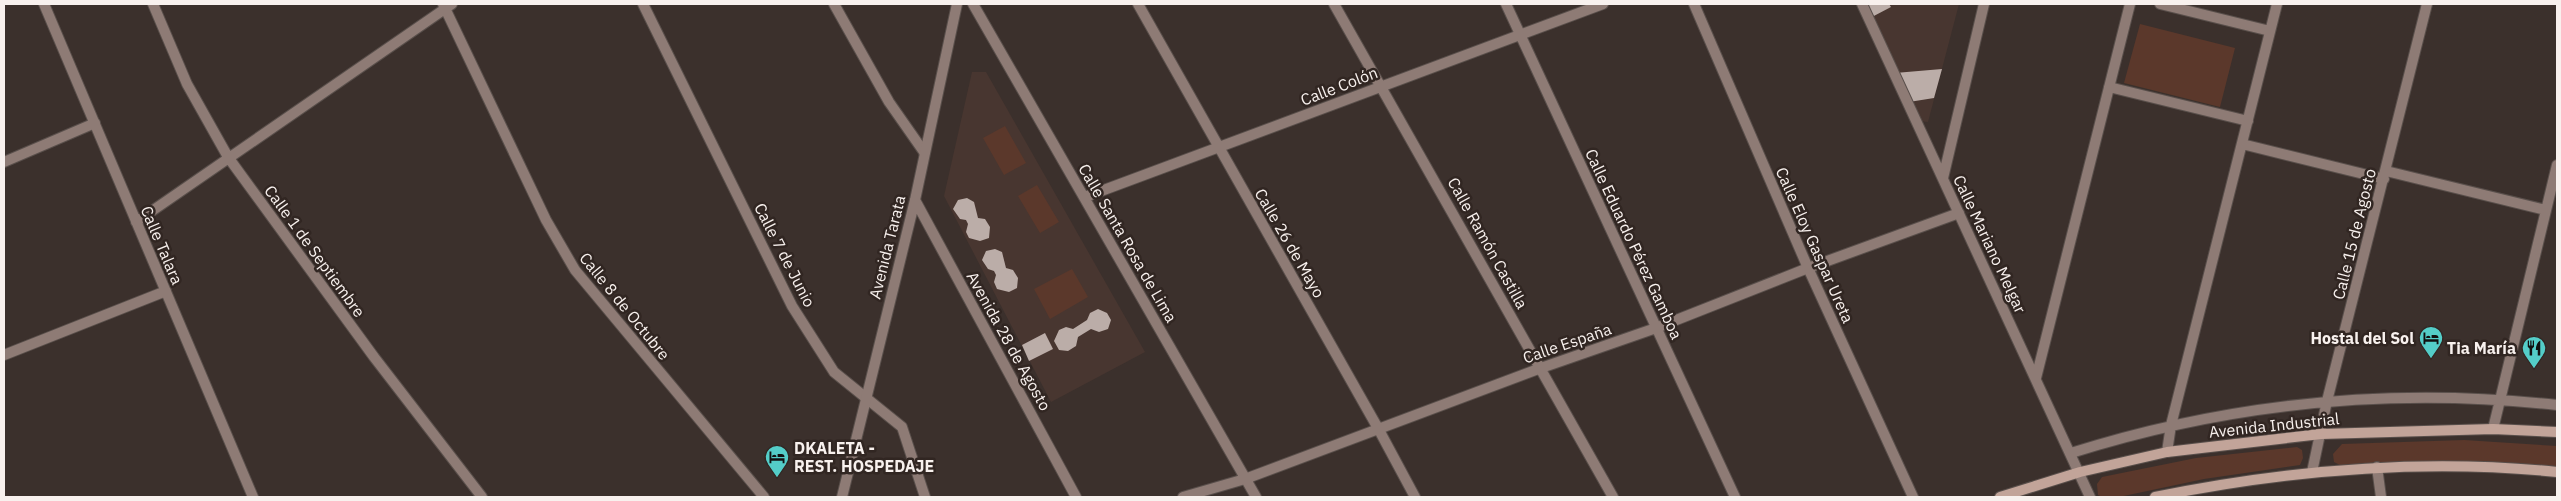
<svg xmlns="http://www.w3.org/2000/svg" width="2561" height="501" font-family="'IBM Plex Sans',sans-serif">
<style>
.built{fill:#483630}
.green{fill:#5b382b}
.building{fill:#bbada8}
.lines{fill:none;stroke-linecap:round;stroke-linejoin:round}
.minor-casing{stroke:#594f4b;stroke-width:12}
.tertiary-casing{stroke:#594f4b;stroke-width:12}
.secondary-casing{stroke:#594f4b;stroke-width:12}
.minor{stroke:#8e7b75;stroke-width:10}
.tertiary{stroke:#8e7b75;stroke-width:10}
.secondary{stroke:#c2a499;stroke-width:10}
.labels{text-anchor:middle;stroke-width:5;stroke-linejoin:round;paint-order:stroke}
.street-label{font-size:16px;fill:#f8f1ee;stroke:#312622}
.poi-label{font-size:16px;font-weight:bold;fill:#f8f1ee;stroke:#312622;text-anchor:end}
</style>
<rect width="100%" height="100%" fill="#3b302c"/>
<path class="built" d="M1863 4H1959L1928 122 1918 121Z
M972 72H986L1145 352 1051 402 944 196Z"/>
<path class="green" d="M2140 24 2235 48 2220 107 2124 83Z
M1005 126 1026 163 1004 175 983 138Z
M1037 185 1059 222 1040 233 1018 196Z
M1072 269 1088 297 1050 319 1034 289Z
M2464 440 2557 446V466L2464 462 2340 465 2334 462 2333 454 2342 444Z
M2297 447 2302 450 2303 458 2300 465 2204 479 2119 497H2102L2098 495 2097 484 2102 477 2196 458Z"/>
<path class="building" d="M1863 4H1889L1891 7 1870 18Z
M1942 69 1934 98 1909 102 1895 73Z
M967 198 974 202 978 218 985 219 990 227 989 238 980 241 969 238 966 232 968 224 966 220 960 219 953 209 958 200Z
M995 249 1002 252 1006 268 1013 270 1018 278 1017 288 1009 292 997 289 994 282 996 275 994 271 988 269 982 260 986 251Z
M1098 309 1107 313 1111 320 1108 329 1099 332 1091 329 1078 337 1076 346 1068 351 1059 350 1054 341 1059 330 1066 327 1073 329 1087 320 1090 313Z
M1045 333 1053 349 1029 361 1022 345Z"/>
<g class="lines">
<g class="minor-casing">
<path id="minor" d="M44 4 253 497
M153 4 187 84 228 157 374 357 482 497
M443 4 546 220 575 270 764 497
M643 4 792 306 834 372 902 427 925 497
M834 4 889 102 924 152
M973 4 1256 497
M1138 4 1379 430 1415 497
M1334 4 1613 497
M1506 4 1735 497
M1694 4 1808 268 1913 497
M1862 4 2090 497
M2160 4 2270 31
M2109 87 2248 121
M2242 144 2384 179
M4 162 95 123
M2386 171 2546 210
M1943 178 1984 4
M1085 197 1603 4
M136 222 452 4
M4 355 166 291
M2036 378 2130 4
M2493 429 2557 165
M2167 452 2171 425 2277 4
M2071 453C2229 403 2393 387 2557 405
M2377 467 2381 497
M2312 472 2327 401 2427 4
M1183 497 1245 479 1541 368 1656 328 1808 268 1959 213"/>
</g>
<g class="tertiary-casing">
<path id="tertiary" d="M915 200 1076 497
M842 497 915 200 957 4"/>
</g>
<g class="secondary-casing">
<path id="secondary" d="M2000 497 2080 472 2167 452 2321 434 2493 429 2557 432
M2155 497C2288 470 2422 458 2557 472"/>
</g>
<use href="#minor" class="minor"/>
<use href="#tertiary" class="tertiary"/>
<use href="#secondary" class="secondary"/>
</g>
<defs>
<g id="hotel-pin" transform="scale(1.25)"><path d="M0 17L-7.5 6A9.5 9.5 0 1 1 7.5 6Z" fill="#54cdc8" stroke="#312622"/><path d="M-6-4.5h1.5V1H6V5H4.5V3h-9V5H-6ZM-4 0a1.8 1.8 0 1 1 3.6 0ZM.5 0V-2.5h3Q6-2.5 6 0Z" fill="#111"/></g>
<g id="restaurant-pin" transform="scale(1.25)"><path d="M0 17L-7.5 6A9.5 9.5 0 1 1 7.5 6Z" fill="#54cdc8" stroke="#312622"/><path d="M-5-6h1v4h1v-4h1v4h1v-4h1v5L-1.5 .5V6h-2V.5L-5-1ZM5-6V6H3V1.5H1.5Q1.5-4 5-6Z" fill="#111"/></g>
</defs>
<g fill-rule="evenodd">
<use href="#hotel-pin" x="2431" y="338"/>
<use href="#restaurant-pin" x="2534" y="348"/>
<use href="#hotel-pin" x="777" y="457"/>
</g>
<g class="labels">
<g class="street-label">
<text transform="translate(1339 86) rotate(-21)" y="6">Calle Colón</text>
<text transform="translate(2354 234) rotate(-76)" y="6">Calle 15 de Agosto</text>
<text transform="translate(1128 243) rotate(60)" y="6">Calle Santa Rosa de Lima</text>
<text transform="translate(1290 243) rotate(60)" y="6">Calle 26 de Mayo</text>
<text transform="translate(1488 243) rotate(61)" y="6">Calle Ramón Castilla</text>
<text transform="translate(1634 244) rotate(65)" y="6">Calle Eduardo Pérez Gamboa</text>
<text transform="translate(1990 244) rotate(65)" y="6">Calle Mariano Melgar</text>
<text transform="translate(162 245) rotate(67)" y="6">Calle Talara</text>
<text transform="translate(1815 245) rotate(66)" y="6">Calle Eloy Gaspar Ureta</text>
<text transform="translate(887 247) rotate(-76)" y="6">Avenida Tarata</text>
<text transform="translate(315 251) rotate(54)" y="6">Calle 1 de Septiembre</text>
<text transform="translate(785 255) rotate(63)" y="6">Calle 7 de Junio</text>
<text transform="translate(625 306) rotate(51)" y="6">Calle 8 de Octubre</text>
<text transform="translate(1009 341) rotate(61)" y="6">Avenida 28 de Agosto</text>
<text transform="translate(1567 343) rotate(-19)" y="6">Calle España</text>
<text transform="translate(2274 425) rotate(-6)" y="6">Avenida Industrial</text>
</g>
<g class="poi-label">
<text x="2414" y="344">Hostal del Sol</text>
<text x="2516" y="354">Tia María</text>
<text x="794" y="454" text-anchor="start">DKALETA -<tspan x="794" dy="18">REST. HOSPEDAJE</tspan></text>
</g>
</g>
<rect width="2561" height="501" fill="none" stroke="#f8f1ee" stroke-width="10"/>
</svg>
